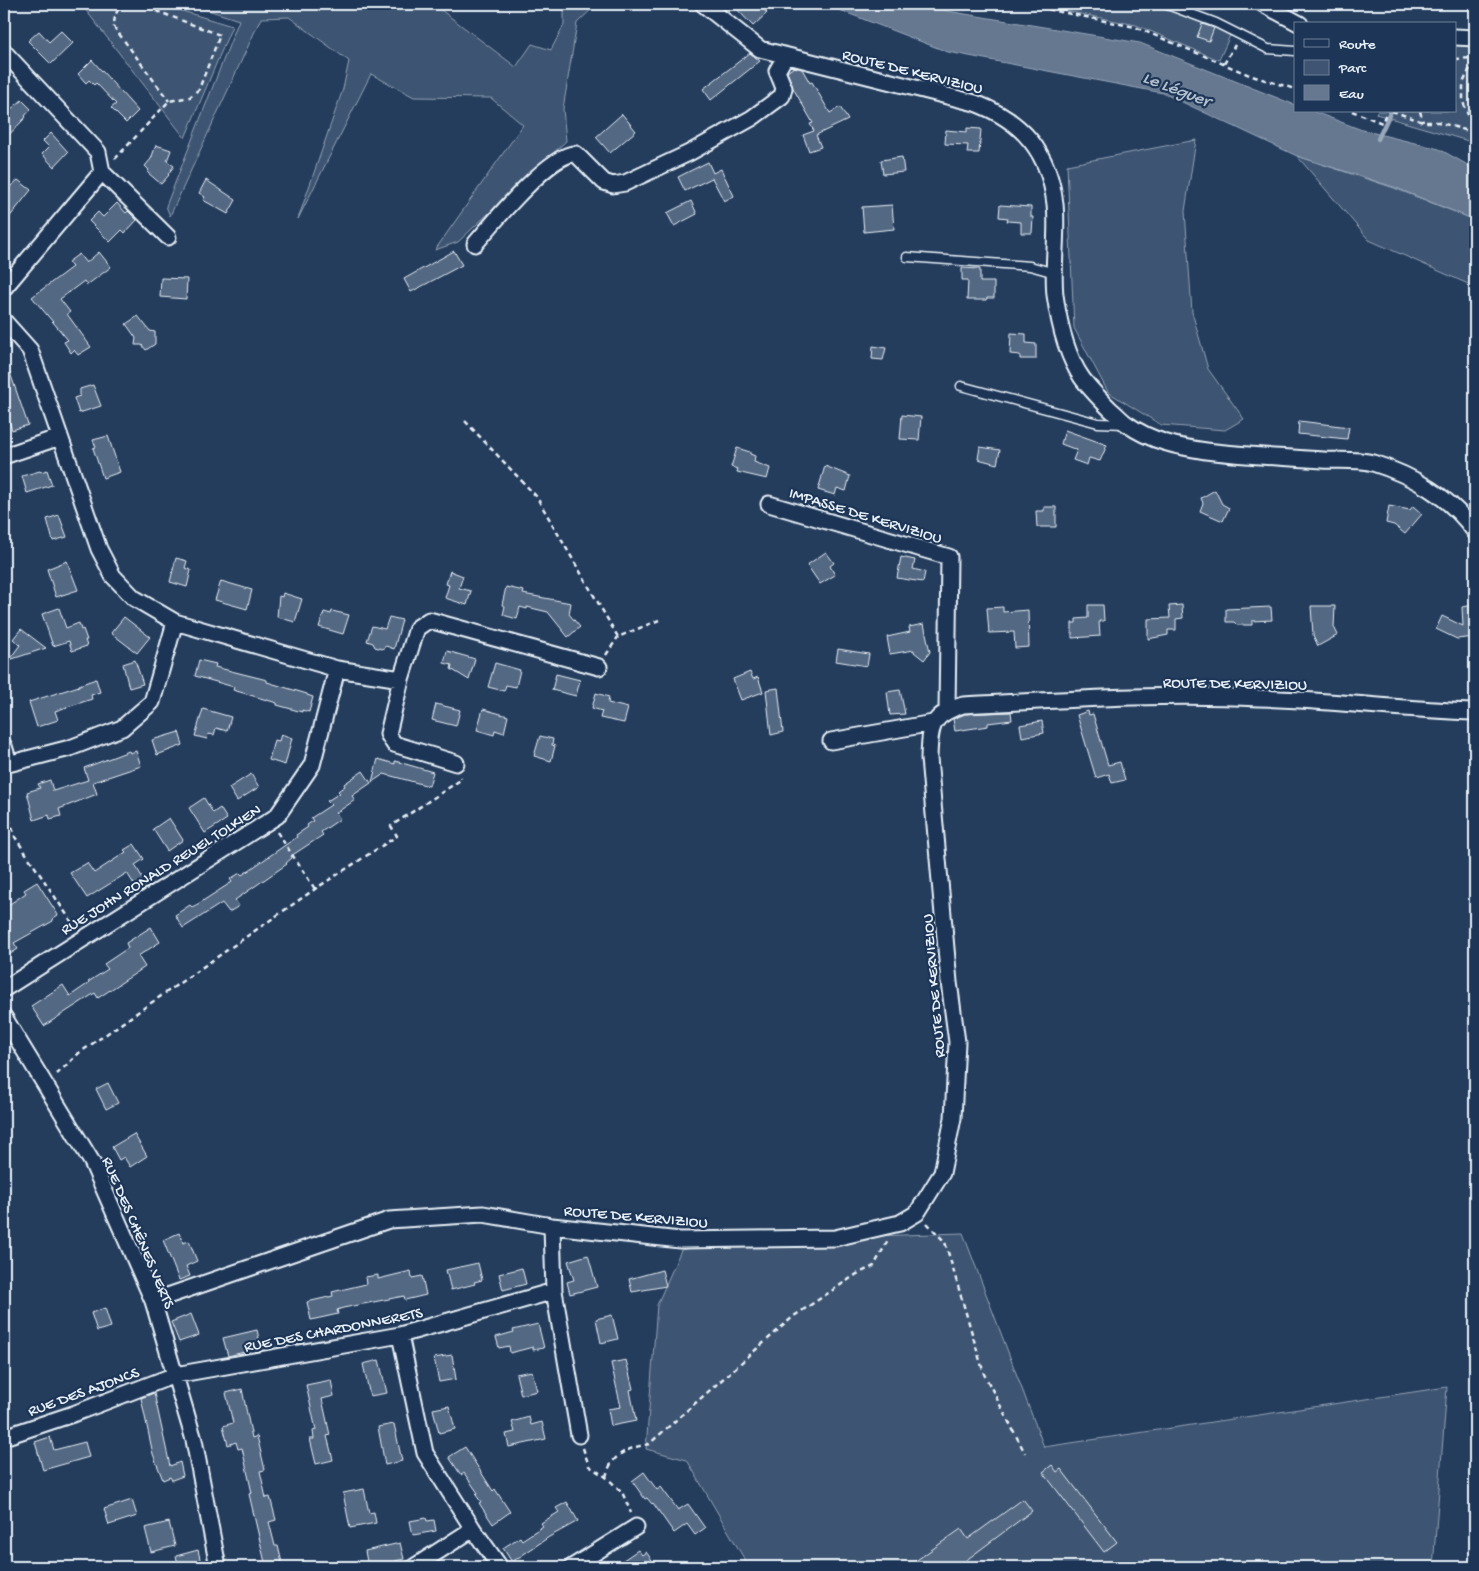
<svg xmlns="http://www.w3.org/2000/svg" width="1479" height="1571" font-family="'Gochi Hand',sans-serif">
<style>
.green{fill:#3e5472;stroke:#93a2b5}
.water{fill:#657890;stroke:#99a8ba}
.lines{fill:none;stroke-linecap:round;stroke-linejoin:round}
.stream{stroke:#99a8ba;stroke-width:4.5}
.building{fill:#536782;stroke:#e8f1f8}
.service-casing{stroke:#e8f1f8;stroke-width:11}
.minor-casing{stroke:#e8f1f8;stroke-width:19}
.path{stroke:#e8f1f8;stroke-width:2.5;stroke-dasharray:5 4;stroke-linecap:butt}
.service{stroke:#1d3557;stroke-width:8}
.minor{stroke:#1d3557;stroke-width:15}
.labels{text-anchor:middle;stroke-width:4.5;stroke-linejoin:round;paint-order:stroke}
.street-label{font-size:16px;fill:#e8f1f8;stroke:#1d3557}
.water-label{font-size:18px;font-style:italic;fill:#b4c1ce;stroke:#1d3557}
</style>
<rect width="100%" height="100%" fill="#253d5d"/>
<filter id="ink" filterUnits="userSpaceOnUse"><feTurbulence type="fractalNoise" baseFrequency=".02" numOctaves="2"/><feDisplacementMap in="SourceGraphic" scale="10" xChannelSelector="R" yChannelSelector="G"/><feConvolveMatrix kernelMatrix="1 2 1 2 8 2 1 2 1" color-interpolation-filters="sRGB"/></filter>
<g filter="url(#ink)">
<path class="green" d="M81 4H159L232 26 185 138Z
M189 4H437L441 10 516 67 532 44 551 50 564 25V4L596 5 577 23 563 109 566 141 458 242 435 250 523 125 491 98 414 97 371 74 298 219 343 89 349 61 289 17 261 18 170 216 166 206 239 20Z
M1031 4H1160L1231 33 1219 60 1136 25Z
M1455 45 1475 47V143L1376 114 1377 111H1455Z
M1196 140 1185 211 1192 312 1208 369 1244 419 1225 430 1161 425 1108 392 1074 328 1067 165Z
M1297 156 1394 188 1475 220V287L1369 240Z
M963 1233 1044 1447 1447 1387 1433 1567H749L687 1460 646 1449 657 1305 681 1250 725 1241Z"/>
<path class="water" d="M824 4H929L947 11 1140 43 1295 105V111H1312L1362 130 1439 149 1475 169V220L1394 187 1297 156 1163 93 948 52Z"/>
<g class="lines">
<path class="stream" d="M1378 139 1391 111"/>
</g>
<path class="building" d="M732 4H759L767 13 753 26Z
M1202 24 1214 28 1209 41 1197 37Z
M39 31 49 42 61 31 73 43 51 64 28 41Z
M750 53 760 61 711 100 703 89Z
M92 60 138 111 126 123 111 108 116 104 96 83 94 85 89 80 86 83 78 74Z
M794 67 802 69 810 83 812 82 830 113 840 107 848 120 816 135 821 147 809 151 803 135 814 131 810 124 813 123 793 88 787 72Z
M22 100 31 109 25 116 26 117 4 140V115Z
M622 114 636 131 610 153 596 137Z
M967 128 981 129 979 153H967L968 145 945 144 946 130 967 132Z
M51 133 68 152 54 167 42 154 49 147 43 141Z
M156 145 171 150 167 161 174 166 168 174 169 175 161 184 147 172 149 170 145 166 151 159Z
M902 157 904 172 883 174 881 160Z
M708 162 713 173 721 169 734 196 724 201 712 178 685 191 678 177Z
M18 180 31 190 4 224V192Z
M206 180 236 200 228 214 203 200 205 197 199 193Z
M691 201 697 214 674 226 667 213Z
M117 203 126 213 128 211 137 220 125 233 122 230 110 242 89 221 98 212 103 217Z
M892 205 894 229 864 232 862 207Z
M1000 205 1031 207V217H1033L1032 233H1021V222L1007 221 1008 218 999 217Z
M454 251 462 265 411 292 404 279Z
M99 252 111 267 87 285 84 281 60 299 70 312 67 314 91 347 78 355 74 350 71 353 64 342 68 340 32 297 72 267 68 262 79 254 86 263Z
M962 268 980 269V282H994V298H987L986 300H967L968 280H962Z
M161 278 187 279 186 299 160 297Z
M138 316 150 331 155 332V344L146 350 142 345H135L136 338 126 324Z
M1011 333 1026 334V343L1036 344V359H1020V355L1010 354Z
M873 346 886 348 883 360 872 359Z
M4 361H6L28 425 12 430 4 407Z
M93 385 101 406 79 413 74 398 80 396V389Z
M902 415 921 417 919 440 900 439Z
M1299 421 1349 427 1347 439 1298 434Z
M1065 430 1107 445 1100 461 1089 458 1087 465 1073 460 1077 450 1061 444Z
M108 436 120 472 103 478 93 448 96 447 93 440Z
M980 447 1000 450 997 464 978 459Z
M737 448 750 452V454L755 456 754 462 770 468 767 479 737 472 738 469 731 467Z
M825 466 850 476 846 491 837 488 835 495 818 490Z
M47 470 52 485 27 493 22 476 40 471 41 472Z
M1215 490 1222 504 1229 508 1223 521 1200 511 1203 503 1201 498Z
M1389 506 1410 510 1413 506 1422 514 1405 534 1394 525 1386 523Z
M1044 507H1056V527H1037L1036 511H1044Z
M59 515 67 537 53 541 47 519Z
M826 552 834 563 830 566 835 575 820 584 807 565Z
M901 557 915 560 913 569 925 572 923 582 897 578Z
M176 558 187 561 185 568 191 570 187 587 170 582Z
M67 561 78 590 56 597 47 569Z
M450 571 463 576 459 588 471 591 467 605 445 598 449 585 446 584Z
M221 581 252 590 247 609 215 600Z
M506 587 524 591 523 594 571 603 569 614 580 627 568 637 548 612 527 607V609L520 607 517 619 503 615 505 606 502 605Z
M283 593 302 599 295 622 277 617 279 596 282 597Z
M1088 605H1103L1104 621H1099L1100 636 1072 638V623H1076V619L1088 618Z
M1182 605 1183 618 1176 619V630H1168V635L1148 639V619L1170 618 1169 606Z
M1475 605V637L1457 639 1436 629 1442 616 1463 626 1462 607Z
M1311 606H1335L1334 627 1338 635 1318 646 1313 635Z
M1003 607V612L1028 610 1029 647 1015 648 1014 632 989 633 987 608Z
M1271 607 1272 620 1252 621V625H1237L1234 622H1226V609Z
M59 608 66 628 79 623 81 630 83 629 87 640H85L87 646 72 651 69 641 53 646 42 614Z
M332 611 349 615 343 634 319 627 324 612 331 614Z
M124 617 150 637 137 653 111 633Z
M389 617 402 620 394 649 386 646 382 649 375 647 373 643 367 641 372 626 385 629Z
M924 624 930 652 924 660 914 652V650L890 654 887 637 910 632 909 627Z
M21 629 46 648 9 660 20 645 13 639Z
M838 649 869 654 867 666 836 661Z
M447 651 475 659 469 680 451 669 452 665 444 663Z
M135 660 143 684 129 688 123 664Z
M199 660 216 664 215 667 267 680V682L307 694V695L313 697 309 712 302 710V712L277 705V703L233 690 234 687 195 676Z
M495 663 520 670 516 687 506 685 504 691 488 687Z
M750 672 753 679 758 677 763 692 741 700 733 679Z
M556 674 580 680 576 696 552 690Z
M96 679 100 692 91 695 92 699 55 711 58 720 37 727 29 702 79 686V685Z
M778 688 783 732 771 735 766 690Z
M900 690 905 714 890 715 887 692Z
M596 693 609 697 608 703 628 708 624 723 600 718 602 711 592 708Z
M436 704 460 710 456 726 432 720Z
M203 709 231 717 227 731 216 728 214 735 208 734 207 739 195 736Z
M483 709 508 716 504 733 495 730 494 735 477 730Z
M1088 711 1089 715 1093 714 1108 765 1120 762 1125 780 1112 783 1109 774 1096 778 1077 715Z
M1011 712 1012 720 988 723V726L955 731 953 719 965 714Z
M1042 721 1044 733 1022 737 1020 725Z
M179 732 183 745 157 755 152 740Z
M281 734 292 738 285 765 269 760 274 740 279 741Z
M540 736 553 739 552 745 555 746 551 761 534 756Z
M129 751 130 753 136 751 141 766 93 782 97 794 59 809 61 816 50 819 49 815 34 820 27 792 40 788 38 784 50 780 53 791 88 780 84 768Z
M378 759 395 764V761L433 772 429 786 384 774 372 782Z
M363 771 371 783 352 796 355 800 336 813 340 819 321 832 323 835 291 856 292 858 286 863 287 864 235 900 239 906 229 912 222 903 183 928 175 915 190 905 192 907 198 904 232 882 230 879 240 873 242 875 297 837 296 835 308 827 307 825 313 821 311 818 331 805 327 801 340 793 338 791 345 786 344 784Z
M251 774 259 787 237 801 229 788Z
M204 798 213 813 220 808 227 819 205 833 189 808Z
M169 818 183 840 167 851 153 829Z
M134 844 144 859 135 865 148 887 139 892 127 873 87 898 70 873 87 863 94 873 126 852 124 850Z
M37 882 58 915 52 919 53 921 14 943 18 949 4 958V908L26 893 24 890Z
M151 927 160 942 138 956 145 967 98 998 95 993 44 1026 31 1006 63 985 70 996 89 983 88 982 108 969 104 964 128 948 126 943Z
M108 1083 118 1103 106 1109 96 1089Z
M134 1134 147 1156 130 1167 124 1157 119 1160 112 1147Z
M179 1233 183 1243 189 1241 197 1261 186 1266 190 1276 179 1280 163 1240Z
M588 1255 597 1287 570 1294 567 1282 574 1280 568 1261Z
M478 1263 482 1280 474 1282 475 1284 451 1290 446 1270Z
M522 1268 526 1284 503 1290 499 1274Z
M662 1270 666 1286 632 1292 629 1279Z
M411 1271 412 1278 422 1276 426 1295 405 1300 404 1296 343 1308 337 1310 338 1314 311 1320 307 1302 333 1296 332 1292 366 1284 365 1277 378 1275V1279Z
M105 1308 111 1327 97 1331 91 1313Z
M191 1314 199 1335 179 1342 171 1322Z
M612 1315 618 1339 601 1343 596 1319Z
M538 1324 544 1348 533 1350V1347L510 1353 509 1346 499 1348 496 1337 514 1332 513 1330Z
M257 1330 261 1348 228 1356 223 1338Z
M452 1355 456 1379 439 1382 434 1358Z
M379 1360 387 1393 370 1396 363 1364Z
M626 1360 633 1389 630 1390 636 1421 611 1426 608 1409 621 1407 611 1363Z
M532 1371 537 1391 521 1395 516 1374Z
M331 1380 334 1396 322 1399 330 1435 327 1436 333 1460 316 1464 310 1439H314L313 1431 316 1430 306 1385Z
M242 1389 252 1438 257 1436 265 1470 260 1471 266 1498 270 1497 276 1520 269 1522 275 1546H278L283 1567H266L249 1494 252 1493 242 1448 238 1449 236 1442 228 1445 223 1426 233 1423 226 1393Z
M154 1393 170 1466 180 1462 183 1476 172 1480 170 1477 163 1480 153 1454 141 1398Z
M449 1406 455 1429 439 1433 433 1409Z
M529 1417 531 1425 542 1422 546 1439 509 1447 506 1434 515 1432 512 1422Z
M394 1424 402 1461 385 1465 378 1427Z
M50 1437 54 1450 85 1442 89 1457 43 1470 35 1442Z
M465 1447 493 1491 495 1489 510 1512 493 1524 479 1503 481 1502 476 1495 478 1493 464 1473 461 1475 449 1457Z
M1052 1465 1057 1472 1061 1469 1117 1542 1104 1552 1043 1472Z
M644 1472 657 1490 661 1487 678 1510 688 1504 705 1528 695 1535 687 1524 674 1533 653 1503 652 1504 647 1498 645 1499 632 1481Z
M364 1489 369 1513 374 1512 376 1523 350 1528 343 1493Z
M1023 1499 1032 1511 957 1567H907L961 1529 968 1539Z
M132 1500 137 1516 109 1525 104 1509Z
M567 1502 578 1521 549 1537 512 1562 503 1548 520 1537 522 1540 543 1526 541 1523 559 1512 556 1508Z
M426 1518 427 1521 434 1520 436 1531 413 1535 410 1521Z
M169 1522 175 1546 151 1552 145 1528Z
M400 1543 404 1559 395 1561 396 1563 382 1566V1567H368L365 1551Z
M198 1550 201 1563 179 1567 176 1556Z
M638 1550 642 1555 646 1552 657 1567H613Z"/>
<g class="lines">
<g class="service-casing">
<path id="service" d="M1165 4 1216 23 1268 49 1295 51
M907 257 1030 266 1055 273
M961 386 1098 423 1125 424"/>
</g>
<g class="minor-casing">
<path id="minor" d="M703 4 760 49 975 103C1023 121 1049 152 1055 204 1058 234 1052 265 1055 295 1059 323 1066 355 1082 378 1090 389 1100 399 1110 409 1116 414 1121 420 1127 424 1150 441 1179 447 1206 451 1245 456 1284 457 1323 460 1339 461 1358 459 1373 463 1412 475 1452 498 1475 532
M1263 4 1300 24
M1455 37 1475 38
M4 52 98 152 102 172 4 288
M102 172 168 237
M475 244C491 225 552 151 576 154L604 182 613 185 625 183 689 153 752 118 782 96 784 88 777 71 785 57
M4 321 30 350 99 549 113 576 134 598 175 622 337 669 312 765 277 816 4 989
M4 456 60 437
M769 504 949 557 947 710
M337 669 401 679
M831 741 933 723
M4 746 9 763
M456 763 394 744 388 734 401 679 417 628 429 620 599 667
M4 765 70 748 122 728 152 702 175 622
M4 1017 92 1162 153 1301 194 1440 218 1567
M552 1226 554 1291 579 1435
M153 1301 389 1220 483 1214 552 1226 680 1240 835 1238 900 1223 917 1213 942 1173 953 1118 957 1042 949 982 929 758C930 726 931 715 963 705 1062 700 1161 693 1259 698 1331 700 1403 710 1475 712
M400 1335 425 1453 473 1529 500 1567
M4 1437 73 1414 175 1375 400 1335 554 1291
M414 1567 473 1529
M572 1567 636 1527"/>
</g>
<path class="path" d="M126 4C116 8 114 17 114 27L169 101
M1022 4 1135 27 1252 76 1295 89
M1471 24 1475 15
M1455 59 1475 58
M1224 64 1235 45
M1352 111 1382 123 1387 111
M1392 111 1423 122H1438L1475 133
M1420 111 1423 122
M1475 133 1463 102V83L1475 58
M115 159 169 101 190 97 199 89 220 35 138 4
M465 421 536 496 618 637 659 620
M606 655 618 637
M4 801 15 837 75 927
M277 832 315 889
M57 1074 79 1053 315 889 397 836 391 826 462 779 461 777
M927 1223 945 1242 984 1374 1025 1453
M583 1448 589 1466 606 1477 622 1492 631 1513
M606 1477C611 1454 628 1448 649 1444L794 1316 857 1274 874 1266 888 1240"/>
<use href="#service" class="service"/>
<use href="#minor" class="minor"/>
</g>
</g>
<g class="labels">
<g class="street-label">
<text transform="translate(913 70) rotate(14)" y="6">ROUTE DE KERVIZIOU</text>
<text transform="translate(866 514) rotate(17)" y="6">IMPASSE DE KERVIZIOU</text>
<text transform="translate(1235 682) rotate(1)" y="6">ROUTE DE KERVIZIOU</text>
<text transform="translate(160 868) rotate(-32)" y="6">RUE JOHN RONALD REUEL TOLKIEN</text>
<text transform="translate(932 986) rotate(-95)" y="6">ROUTE DE KERVIZIOU</text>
<text transform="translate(636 1215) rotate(5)" y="6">ROUTE DE KERVIZIOU</text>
<text transform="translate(140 1232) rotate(67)" y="6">RUE DES CHÊNES VERTS</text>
<text transform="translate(333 1328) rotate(-11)" y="6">RUE DES CHARDONNERETS</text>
<text transform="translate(83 1390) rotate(-20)" y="6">RUE DES AJONCS</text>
</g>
<g class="water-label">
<text transform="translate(1177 88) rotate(21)" y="6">Le Léguer</text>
</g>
</g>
<rect width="1479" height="1571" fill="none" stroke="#1d3557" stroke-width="20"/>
<rect x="10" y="10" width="1459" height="1551" fill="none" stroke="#e8f1f8" stroke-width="2" filter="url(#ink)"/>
<rect x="1294" y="22" width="162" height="90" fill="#1d3557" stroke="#6e8097"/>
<rect x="1304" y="39" width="25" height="8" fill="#1d3557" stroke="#6e8097"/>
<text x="1339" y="48" font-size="15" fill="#e8f1f8">Route</text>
<rect x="1304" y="60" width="25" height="15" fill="#3e5472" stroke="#6e8097"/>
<text x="1339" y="72" font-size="15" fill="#e8f1f8">Parc</text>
<rect x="1304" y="85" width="25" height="15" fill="#657890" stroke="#6e8097"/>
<text x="1339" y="98" font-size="15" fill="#e8f1f8">Eau</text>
</svg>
